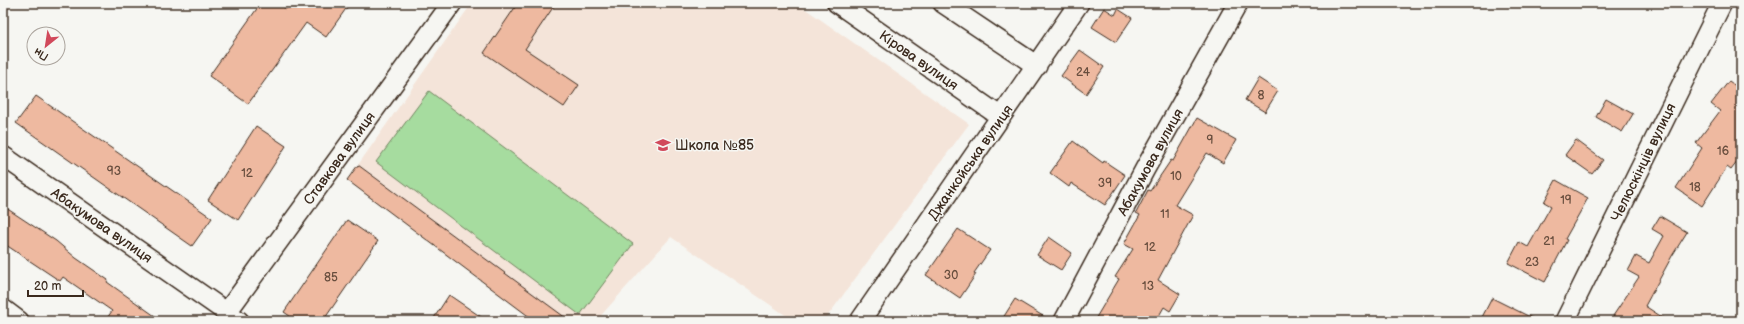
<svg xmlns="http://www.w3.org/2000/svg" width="1744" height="324" font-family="'Balsamiq Sans',sans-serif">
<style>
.built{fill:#f4e4d9}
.green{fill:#a6dc9f;stroke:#70835e}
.building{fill:#eeb9a0;stroke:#3b2a1e}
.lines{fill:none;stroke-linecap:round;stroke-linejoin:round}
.minor-casing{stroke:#3b2a1e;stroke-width:22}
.minor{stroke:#f6f6f2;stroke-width:19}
.labels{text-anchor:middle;stroke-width:3;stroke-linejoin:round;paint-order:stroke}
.number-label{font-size:12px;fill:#684e3e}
.street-label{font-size:14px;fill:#3b2a1e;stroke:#f6f6f2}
.poi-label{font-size:14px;fill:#3b2a1e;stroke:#f6f6f2;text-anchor:start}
</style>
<rect width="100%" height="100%" fill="#f6f6f2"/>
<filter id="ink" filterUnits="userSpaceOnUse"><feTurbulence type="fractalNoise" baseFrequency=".025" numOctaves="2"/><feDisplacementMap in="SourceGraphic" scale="8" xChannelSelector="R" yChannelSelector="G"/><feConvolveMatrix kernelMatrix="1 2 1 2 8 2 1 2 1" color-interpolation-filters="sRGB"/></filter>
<g filter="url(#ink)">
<path class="built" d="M472 3H797L969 124 824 321H794L671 237 596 321H570L358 165Z"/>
<path class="green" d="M429 91 633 244 580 315 376 162Z"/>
<path class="building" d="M261 3H278L286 9 291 3H350L326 37 306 23 248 104 209 76Z
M518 3H556L525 49 579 85 564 107 484 53Z
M1104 8 1115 15 1118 9 1132 18 1116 42 1092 27Z
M1080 50 1104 67 1086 94 1061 76Z
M1258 78 1278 91 1265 112 1245 100Z
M1729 81 1741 90V157L1731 170 1727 167 1702 206 1676 188 1702 148 1696 143 1720 111 1711 104Z
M36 96 212 218 192 246 16 123Z
M1606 99 1633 114 1622 132 1596 117Z
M1197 118 1236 140 1223 163 1207 153 1175 205 1193 215 1158 280 1180 294 1170 311 1164 307 1156 321H1094L1119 279 1115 277 1133 249 1124 244 1140 215 1136 213 1148 190 1150 191 1171 160 1173 161Z
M256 126 286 146 238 220 208 200Z
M1576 140 1603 160 1592 174 1565 155Z
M1073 141 1103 163 1104 161 1125 175 1105 205 1071 183 1069 187 1050 173Z
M358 165 570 321H535L347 180Z
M1556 180 1588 198 1565 239 1567 240 1545 282 1508 263 1519 242 1528 247 1551 206 1544 202Z
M3 206 56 241 76 258 108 280 107 282 162 321H105L112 311 63 277 60 281 3 243Z
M1660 216 1687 232 1672 256 1645 306 1668 321H1621L1613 316 1639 277 1628 271 1636 256 1649 263 1664 236 1652 229Z
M347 220 378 241 323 321H297L284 312Z
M958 229 990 250 974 273 976 274 960 298 926 275Z
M1049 237 1072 253 1061 270 1037 255Z
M449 295 487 321H432Z
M1492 298 1538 321H1480Z
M1015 299 1051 321H1001Z"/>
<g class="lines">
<g class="minor-casing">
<path id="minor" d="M837 3 1001 117
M943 3 1037 66
M3 156 239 321
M3 309 19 321
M227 312 452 3
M860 321 1079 3
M1064 321 1145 169 1238 3
M1565 321 1722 3"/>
</g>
<use href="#minor" class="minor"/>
</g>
</g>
<defs>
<g id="school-bare" transform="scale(1.2)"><path d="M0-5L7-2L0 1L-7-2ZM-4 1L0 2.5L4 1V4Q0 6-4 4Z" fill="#d1495b" stroke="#f6f6f2" stroke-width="2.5" paint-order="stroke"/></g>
</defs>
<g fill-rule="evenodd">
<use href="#school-bare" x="663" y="145"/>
</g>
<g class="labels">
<g class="number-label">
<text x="1083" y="76">24</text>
<text x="1261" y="99">8</text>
<text x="1210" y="144">9</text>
<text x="1723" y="155">16</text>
<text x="114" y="175">93</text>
<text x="247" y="177">12</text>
<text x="1176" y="180">10</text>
<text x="1105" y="187">39</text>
<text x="1695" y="191">18</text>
<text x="1566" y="204">19</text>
<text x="1165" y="218">11</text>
<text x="1549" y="245">21</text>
<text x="1150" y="251">12</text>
<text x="1532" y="266">23</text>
<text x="951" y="279">30</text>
<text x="331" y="281">85</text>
<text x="1148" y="290">13</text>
</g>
<g class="street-label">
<text transform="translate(919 60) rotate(35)" y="5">Кірова вулиця</text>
<text transform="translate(339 158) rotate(-54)" y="5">Ставкова вулиця</text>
<text transform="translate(970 162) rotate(-55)" y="5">Джанкойська вулиця</text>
<text transform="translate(1150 162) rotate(-61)" y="5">Абакумова вулиця</text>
<text transform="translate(1643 162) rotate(-64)" y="5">Челюскінців вулиця</text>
<text transform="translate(102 225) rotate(35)" y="5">Абакумова вулиця</text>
</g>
<g class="poi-label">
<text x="675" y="150">Школа №85</text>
</g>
</g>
<rect width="1744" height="324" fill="none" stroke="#f6f6f2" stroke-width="16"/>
<rect x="8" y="8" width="1728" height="308" fill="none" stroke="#3b2a1e" stroke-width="1.5" filter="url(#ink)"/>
<g transform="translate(46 46) rotate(210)"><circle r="19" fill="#f6f6f2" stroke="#aba49d"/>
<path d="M0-3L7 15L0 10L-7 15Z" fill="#d1495b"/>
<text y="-6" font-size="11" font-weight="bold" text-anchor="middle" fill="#3b2a1e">Пн</text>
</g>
<path d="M28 290v6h55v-6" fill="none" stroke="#3b2a1e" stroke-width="2"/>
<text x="34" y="290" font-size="12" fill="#3b2a1e" stroke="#f6f6f2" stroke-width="3" paint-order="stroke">20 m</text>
</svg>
